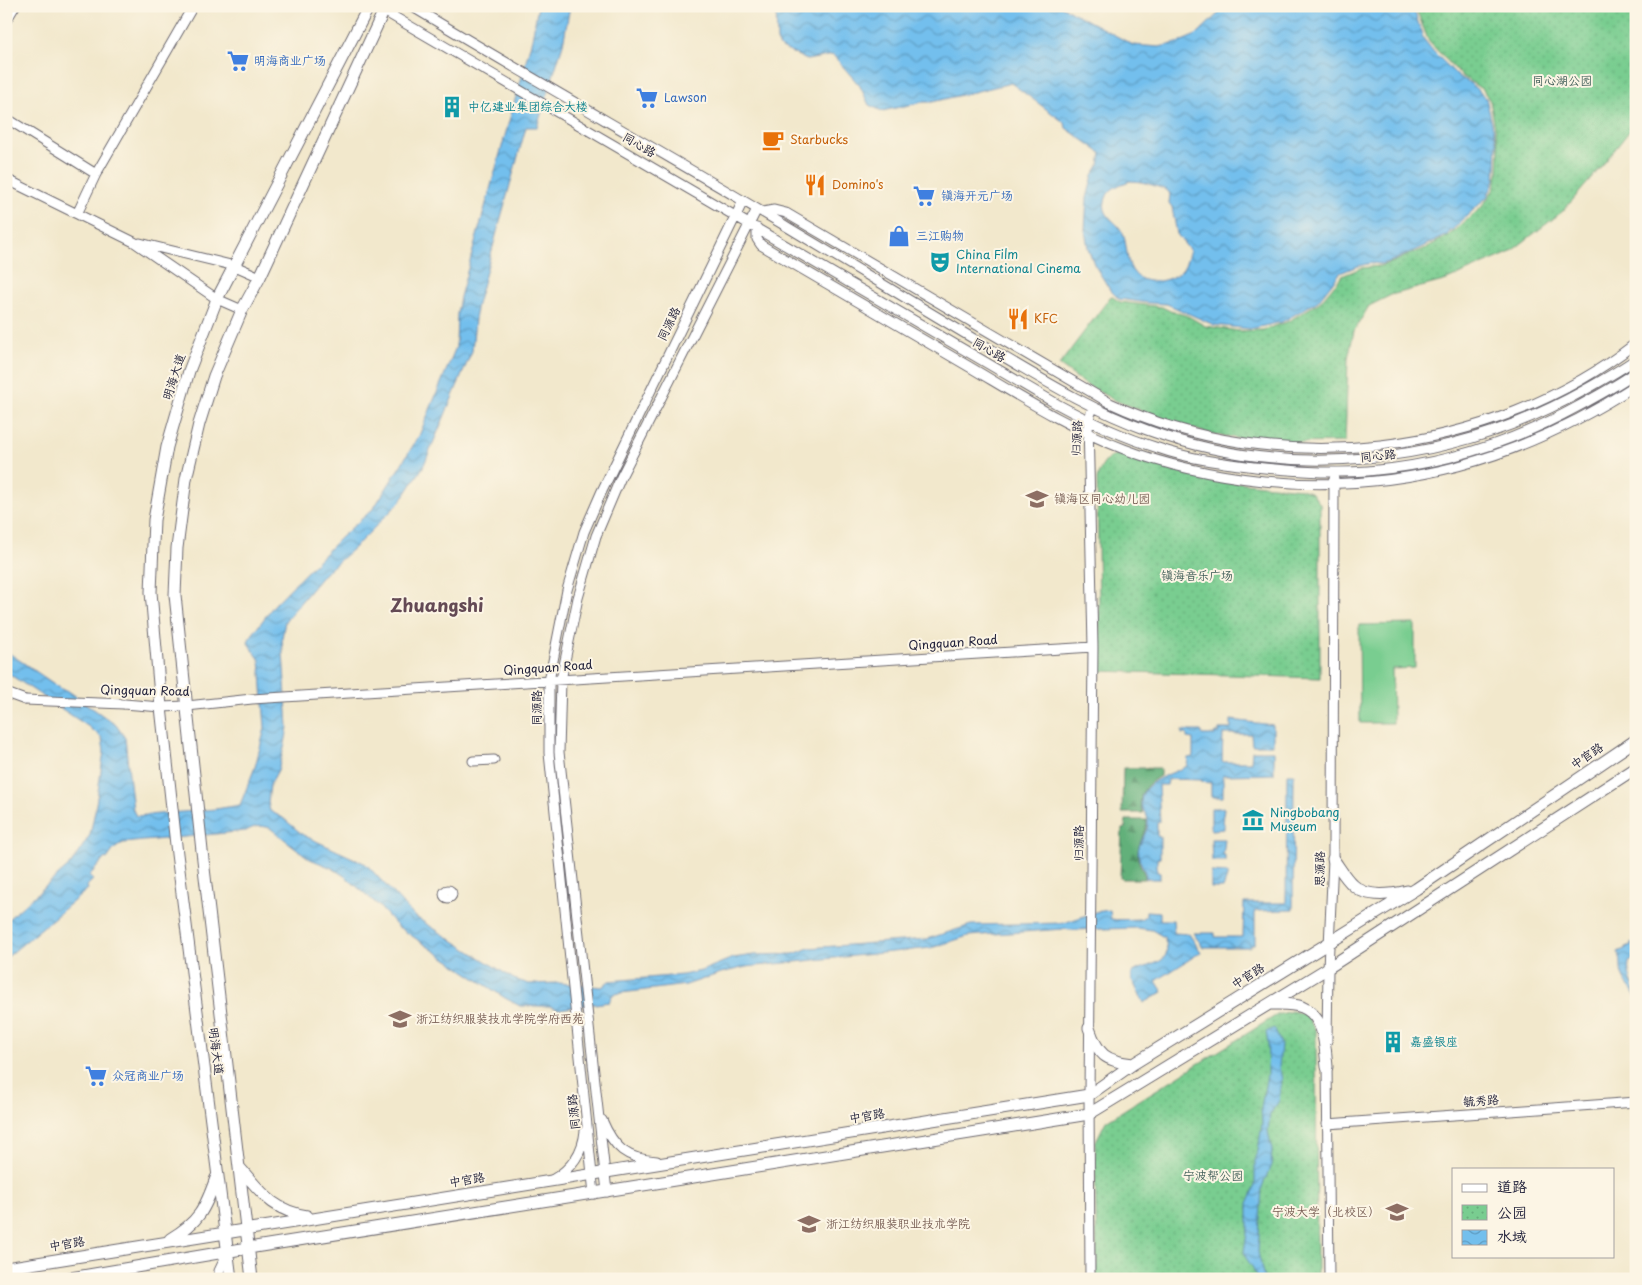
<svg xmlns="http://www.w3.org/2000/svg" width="1642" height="1285" font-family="'Playpen Sans','LXGW WenKai TC',sans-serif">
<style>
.forest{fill:url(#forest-firs);stroke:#42695a}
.park{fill:url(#park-dots);stroke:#4e7866}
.garden{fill:#79cd90;stroke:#4e7866}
.water{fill:url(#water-waves);stroke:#4a7094;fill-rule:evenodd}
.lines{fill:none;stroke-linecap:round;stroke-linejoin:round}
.minor-casing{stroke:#6b676e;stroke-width:11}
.major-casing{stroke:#6b676e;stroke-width:13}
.minor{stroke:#fff;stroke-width:9}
.major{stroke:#fff;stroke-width:11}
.minor-bridge-casing{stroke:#6b676e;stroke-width:11;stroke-linecap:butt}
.minor-bridge{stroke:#fff;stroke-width:9}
.labels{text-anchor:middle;stroke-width:4;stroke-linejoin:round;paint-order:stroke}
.shop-label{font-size:12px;fill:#366cbe;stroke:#fcf5e5;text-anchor:start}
.park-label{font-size:12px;fill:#405e59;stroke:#fcf5e5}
.culture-label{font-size:12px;fill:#0d838f;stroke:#fcf5e5;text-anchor:start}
.food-label{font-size:12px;fill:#c56008;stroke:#fcf5e5;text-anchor:start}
.street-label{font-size:12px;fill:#22223b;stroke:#fcf5e5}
.education-label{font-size:12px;fill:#785e54;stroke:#fcf5e5;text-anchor:start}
.district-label{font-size:18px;font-weight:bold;fill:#644a55;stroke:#fcf5e5}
</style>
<defs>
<pattern id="forest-firs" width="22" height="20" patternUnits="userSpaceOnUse" patternTransform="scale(1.25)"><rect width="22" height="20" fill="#62b07a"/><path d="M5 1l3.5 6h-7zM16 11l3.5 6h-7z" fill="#508f65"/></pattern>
<pattern id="park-dots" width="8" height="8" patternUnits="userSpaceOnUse" patternTransform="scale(1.25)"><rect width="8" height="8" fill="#79cd90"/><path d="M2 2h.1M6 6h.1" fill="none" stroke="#68b07d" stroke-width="1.8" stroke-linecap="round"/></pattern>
<pattern id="water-waves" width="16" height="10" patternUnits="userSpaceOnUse" patternTransform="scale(1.25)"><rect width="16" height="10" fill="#73bfed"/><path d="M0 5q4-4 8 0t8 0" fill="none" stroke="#5e9bc1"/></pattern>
</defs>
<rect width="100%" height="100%" fill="#fcf5e5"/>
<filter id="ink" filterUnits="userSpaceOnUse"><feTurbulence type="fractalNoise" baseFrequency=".02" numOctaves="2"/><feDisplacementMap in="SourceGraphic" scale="10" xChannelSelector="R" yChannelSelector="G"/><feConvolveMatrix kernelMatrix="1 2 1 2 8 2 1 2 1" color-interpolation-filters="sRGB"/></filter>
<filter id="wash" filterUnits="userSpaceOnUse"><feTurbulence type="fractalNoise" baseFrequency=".0096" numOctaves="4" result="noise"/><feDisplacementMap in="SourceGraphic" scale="20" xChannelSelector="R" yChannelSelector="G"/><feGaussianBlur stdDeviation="1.12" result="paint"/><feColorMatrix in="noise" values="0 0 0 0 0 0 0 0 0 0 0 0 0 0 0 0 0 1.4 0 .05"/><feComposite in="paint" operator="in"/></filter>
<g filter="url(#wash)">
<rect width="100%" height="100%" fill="#f2e8cc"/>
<path class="forest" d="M1123 768H1160V776C1146 784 1135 796 1143 813H1122Z
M1126 820H1147C1147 832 1139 840 1138 852 1136 863 1145 870 1145 879H1122L1120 878 1122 829 1125 828Z"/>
<path class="park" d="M1415 6H1636V119L1631 129 1597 172 1563 211 1509 253 1447 280 1391 295 1369 306 1354 331 1348 358 1345 442 1291 443 1248 440 1207 433 1171 422 1114 400 1085 384 1059 365 1111 296 1120 302 1162 307 1170 311 1188 316 1205 326 1239 331 1263 330 1287 322 1320 302 1342 276 1361 268 1380 266 1396 261 1410 254 1424 249 1448 236 1481 208 1494 189 1498 173 1499 149 1490 101 1483 90 1462 76 1429 42Z
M1119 453 1226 481 1301 489 1312 493 1320 504V678L1100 671 1097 479C1101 465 1106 458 1119 453Z
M1292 1011 1307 1015 1316 1032 1317 1279H1097L1095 1143 1106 1121 1277 1015Z"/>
<path class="garden" d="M1415 624V668L1392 669 1393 723H1360L1359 625Z"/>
<path class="water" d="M538 6H570L563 44 537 127H526L476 308 472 351 423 467 400 502 355 547 324 574 285 621 282 638 288 727 285 744 278 770 270 785 268 802 270 811 283 818 303 835 366 864 414 916 514 979 529 984 558 983 602 987 609 981 683 975 701 971 733 958 754 955 794 954 809 948 927 939 971 925 1064 923 1095 912 1110 910 1111 920 1141 919 1146 915V911L1160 912V920H1173L1174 933 1189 934 1201 952 1156 981 1163 992 1144 1003 1132 980V973C1147 962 1176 967 1164 937L1152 930 1137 928 1070 930 1063 929 968 936 931 948 746 967 721 973 686 985 613 994 609 1002 559 1009 549 1006H520L505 998 397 926 378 905 346 877 332 868 310 859 270 828C261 825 254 826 246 831L123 843 114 849 107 859 105 858 89 876 93 880 87 886 88 889 6 958V921L71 864 90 835 95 811 104 751 102 738 89 727 6 672V651L63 690H67L116 725 125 738 133 810 136 816 216 809 240 805 255 767 265 728 260 660 248 643 249 639 274 605 340 538 374 508 419 436 456 347 457 314 460 297 532 39Z
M776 6H1061L1133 45 1159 47 1177 43 1196 35 1220 12 1221 6H1413L1423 38 1433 51 1458 76 1470 83 1486 98 1497 144 1496 167 1495 179 1492 187 1487 197 1447 235 1395 260 1381 264 1371 263 1355 267 1340 273 1318 301 1282 322 1250 329 1214 325 1167 304 1149 303 1119 299 1110 290 1094 264 1088 248 1085 230 1087 198 1093 175 1099 166 1101 153 1066 128 1065 123 1011 83 932 102H923L882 111 869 105 860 86 833 55 807 60 780 47 777 40ZM1130 181C1144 181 1155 186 1167 190L1170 194 1169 203 1172 207 1177 234 1190 251C1187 257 1187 263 1183 269 1174 281 1146 287 1135 274 1125 264 1128 246 1123 234 1118 220 1099 217 1106 198 1109 188 1121 184 1130 181Z
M1231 720 1273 725V745H1252L1251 734H1223L1222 762H1251L1252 751H1274V774L1223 775V797H1211V783L1202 782V780L1168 779 1167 785H1158L1160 822 1157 823V836L1160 837V858L1157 859V872L1160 873V879H1146C1146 870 1139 863 1138 853 1138 841 1149 833 1148 820 1147 813 1141 810 1141 803 1141 780 1171 775 1187 766L1188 758 1193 757V739L1187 738V734H1182V731H1201L1202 735H1215V733H1219V729H1231Z
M1287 774H1294L1293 910 1255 911V943L1249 947H1203L1193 933H1215V937H1243L1244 903H1286Z
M1211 808H1224L1222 823H1224V829L1211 830Z
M1211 839H1225L1223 855H1225V861H1212Z
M1211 872 1227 873V877L1223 888H1211Z
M1636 941V958L1629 962C1626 977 1636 985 1636 998 1633 989 1626 985 1623 977 1619 969 1623 960 1618 952L1631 946V943Z
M1274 1028 1281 1044 1279 1067 1282 1079 1279 1101 1270 1114 1268 1131 1272 1150 1271 1165 1262 1187 1258 1252 1264 1279H1257L1253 1268 1246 1258 1244 1251 1248 1228V1203L1254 1190 1255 1183V1157L1258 1151 1262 1124 1261 1108 1267 1075 1268 1044 1266 1032Z"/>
</g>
<g filter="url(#ink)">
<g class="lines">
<g class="minor-casing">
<path id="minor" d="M383 6 384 11 1057 404C1090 422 1123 437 1158 448 1189 459 1223 463 1255 467 1292 471 1331 474 1368 471 1441 465 1513 442 1577 407 1597 396 1618 385 1636 372
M411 6C537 82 664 153 789 228 856 268 922 308 989 348 1040 378 1091 410 1147 430 1290 482 1451 465 1583 391 1601 381 1619 371 1636 359
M6 21 15 6
M6 118 96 174
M6 179 134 242 217 299 242 310
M763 212 774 210 786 213 1110 403C1278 481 1489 457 1636 343
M77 214 96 174 193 6
M757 228V239L761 245C830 286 899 326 968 366 1019 396 1069 428 1124 449 1168 466 1217 476 1264 481 1401 494 1521 460 1636 385
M140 243 235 266 260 277
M6 693 25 700
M124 704 161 707 187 706 252 699 1093 647
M473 761 494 760
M444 894a4 4 0 1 1 8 0a4 4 0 1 1-8 0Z
M1327 1041 1328 968 1333 859 1334 479
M1327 1062 1329 1279
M602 1120C614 1148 626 1159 657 1161
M1327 1124 1636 1102
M552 1180C571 1169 583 1153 585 1131
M607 1192 559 752 561 680 578 598 596 536 621 477 757 209
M594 1194 549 753V681L567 590 584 532 601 493 743 201
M220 1279 219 1271 228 1252
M1090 1279 1089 1095 1093 647 1088 421 1093 407"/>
</g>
<g class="major-casing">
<path id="major" d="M1333 859C1339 867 1345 878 1353 885 1366 898 1390 895 1407 891
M1270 1004C1280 1004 1293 1003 1302 1007 1325 1016 1325 1046 1327 1067
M1089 1028C1098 1055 1105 1061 1133 1064
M239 1167C262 1193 272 1210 307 1216
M170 1239C199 1222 205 1209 216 1178
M6 1268 1089 1095 1133 1064 1416 889 1636 740
M65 1279 248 1248 1089 1114 1328 968 1636 768
M231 1279 177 854 161 707 151 592 154 520 167 447 189 371 217 299 369 6
M252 1279 202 851 175 595 177 548 186 479 199 424 214 376 242 310 260 277 386 6"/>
</g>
<use href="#minor" class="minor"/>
<use href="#major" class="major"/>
<g class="minor-bridge-casing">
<path id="minor-bridge" d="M25 700 124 704"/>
</g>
<use href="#minor-bridge" class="minor-bridge"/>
</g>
</g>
<defs>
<g id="supermarket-bare" transform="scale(1.725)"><path d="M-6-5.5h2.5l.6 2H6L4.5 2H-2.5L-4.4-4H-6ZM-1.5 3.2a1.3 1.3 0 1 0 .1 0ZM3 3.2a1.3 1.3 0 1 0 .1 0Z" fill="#3f7fe0" stroke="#fcf5e5" stroke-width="2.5" paint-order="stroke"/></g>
<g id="building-bare" transform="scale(1.725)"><path d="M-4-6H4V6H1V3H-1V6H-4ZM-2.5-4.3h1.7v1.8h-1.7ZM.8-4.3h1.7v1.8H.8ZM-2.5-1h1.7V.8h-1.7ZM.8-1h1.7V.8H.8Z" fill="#0f9aa8" stroke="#fcf5e5" stroke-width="2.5" paint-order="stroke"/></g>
<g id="cafe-bare" transform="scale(1.725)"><path d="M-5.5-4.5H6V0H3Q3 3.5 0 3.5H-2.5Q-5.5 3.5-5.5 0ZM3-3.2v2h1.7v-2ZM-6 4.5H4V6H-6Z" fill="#e8710a" stroke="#fcf5e5" stroke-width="2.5" paint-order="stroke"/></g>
<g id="restaurant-bare" transform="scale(1.725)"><path d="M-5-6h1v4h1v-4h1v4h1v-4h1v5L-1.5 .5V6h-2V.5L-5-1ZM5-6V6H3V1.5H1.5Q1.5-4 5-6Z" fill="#e8710a" stroke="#fcf5e5" stroke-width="2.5" paint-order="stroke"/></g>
<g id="shop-bare" transform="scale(1.725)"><path d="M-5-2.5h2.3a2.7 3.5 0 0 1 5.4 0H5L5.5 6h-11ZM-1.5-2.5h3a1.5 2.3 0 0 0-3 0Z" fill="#3f7fe0" stroke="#fcf5e5" stroke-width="2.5" paint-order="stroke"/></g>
<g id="theatre-bare" transform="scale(1.725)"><path d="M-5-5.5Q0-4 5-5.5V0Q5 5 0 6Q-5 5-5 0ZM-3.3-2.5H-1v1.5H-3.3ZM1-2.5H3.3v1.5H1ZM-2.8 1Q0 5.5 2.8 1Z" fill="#0f9aa8" stroke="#fcf5e5" stroke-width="2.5" paint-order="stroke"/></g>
<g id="school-bare" transform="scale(1.725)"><path d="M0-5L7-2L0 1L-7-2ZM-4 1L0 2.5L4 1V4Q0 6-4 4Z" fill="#8d6e63" stroke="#fcf5e5" stroke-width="2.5" paint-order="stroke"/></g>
<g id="museum-bare" transform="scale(1.725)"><path d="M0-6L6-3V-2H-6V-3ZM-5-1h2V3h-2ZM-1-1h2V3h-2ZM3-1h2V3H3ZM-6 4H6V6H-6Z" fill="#0f9aa8" stroke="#fcf5e5" stroke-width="2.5" paint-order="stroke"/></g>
<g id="university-bare" transform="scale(1.725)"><path d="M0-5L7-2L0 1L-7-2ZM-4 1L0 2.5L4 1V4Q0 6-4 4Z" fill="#8d6e63" stroke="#fcf5e5" stroke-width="2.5" paint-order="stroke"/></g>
</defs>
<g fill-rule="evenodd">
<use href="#supermarket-bare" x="238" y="61"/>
<use href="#supermarket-bare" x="647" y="98"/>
<use href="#building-bare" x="452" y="107"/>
<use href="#cafe-bare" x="773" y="140"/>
<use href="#restaurant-bare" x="815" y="185"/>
<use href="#supermarket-bare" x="924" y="196"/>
<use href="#shop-bare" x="899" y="236"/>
<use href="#theatre-bare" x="940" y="262"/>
<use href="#restaurant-bare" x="1018" y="319"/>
<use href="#school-bare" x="1037" y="499"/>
<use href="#museum-bare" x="1253" y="820"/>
<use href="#university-bare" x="400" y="1019"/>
<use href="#building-bare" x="1393" y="1042"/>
<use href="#supermarket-bare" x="96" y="1076"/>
<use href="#university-bare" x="1397" y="1212"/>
<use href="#university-bare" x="809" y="1224"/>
</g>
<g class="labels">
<g class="shop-label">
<text x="254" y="65">明海商业广场</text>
<text x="664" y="102">Lawson</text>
<text x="941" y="200">镇海开元广场</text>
<text x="916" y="240">三江购物</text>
<text x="112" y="1080">众冠商业广场</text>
</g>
<g class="park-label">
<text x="1562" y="85">同心湖公园</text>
<text x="1197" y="580">镇海音乐广场</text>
<text x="1213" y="1180">宁波帮公园</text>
</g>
<g class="culture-label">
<text x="468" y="111">中亿建业集团综合大楼</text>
<text x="956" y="259">China Film<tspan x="956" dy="14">International Cinema</tspan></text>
<text x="1270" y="817">Ningbobang<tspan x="1270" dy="14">Museum</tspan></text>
<text x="1410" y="1046">嘉盛银座</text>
</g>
<g class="food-label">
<text x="790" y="144">Starbucks</text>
<text x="832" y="189">Domino's</text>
<text x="1034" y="323">KFC</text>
</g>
<g class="street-label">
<text transform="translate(639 145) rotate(30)" y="4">同心路</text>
<text transform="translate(669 324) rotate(-64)" y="4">同源路</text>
<text transform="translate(989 350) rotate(30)" y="4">同心路</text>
<text transform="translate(174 377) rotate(-72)" y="4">明海大道</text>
<text transform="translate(1077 438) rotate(-88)" y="4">归源路</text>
<text transform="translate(1378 456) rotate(-6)" y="4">同心路</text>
<text transform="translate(953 643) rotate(-4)" y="4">Qingquan Road</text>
<text transform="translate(548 668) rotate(-4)" y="4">Qingquan Road</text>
<text transform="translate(145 691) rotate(1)" y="4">Qingquan Road</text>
<text transform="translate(537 708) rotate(-90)" y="4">同源路</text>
<text transform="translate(1587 756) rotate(-34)" y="4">中官路</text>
<text transform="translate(1079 843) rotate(-90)" y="4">归源路</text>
<text transform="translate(1320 869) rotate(-89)" y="4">思源路</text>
<text transform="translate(1248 976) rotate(-32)" y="4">中官路</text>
<text transform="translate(216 1051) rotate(83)" y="4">明海大道</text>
<text transform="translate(1481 1101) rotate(-4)" y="4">毓秀路</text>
<text transform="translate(574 1112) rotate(-96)" y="4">同源路</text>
<text transform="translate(867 1116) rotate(-9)" y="4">中官路</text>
<text transform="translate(467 1180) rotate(-9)" y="4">中官路</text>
<text transform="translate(67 1244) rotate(-9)" y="4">中官路</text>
</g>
<g class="education-label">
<text x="1054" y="503">镇海区同心幼儿园</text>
<text x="416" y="1023">浙江纺织服装技术学院学府西苑</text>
<text x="1380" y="1216" text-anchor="end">宁波大学（北校区）</text>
<text x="826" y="1228">浙江纺织服装职业技术学院</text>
</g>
<g class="district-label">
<text x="437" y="612">Zhuangshi</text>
</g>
</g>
<rect width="1642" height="1285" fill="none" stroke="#fcf5e5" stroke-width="25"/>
<rect x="1452" y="1168" width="162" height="90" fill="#fcf5e5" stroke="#a5a1a1"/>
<rect x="1462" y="1184" width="25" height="8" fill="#ffffff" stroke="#a5a1a1"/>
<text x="1497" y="1192" font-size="15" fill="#22223b">道路</text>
<rect x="1462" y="1205" width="25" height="15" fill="url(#park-dots)" stroke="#a5a1a1"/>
<text x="1497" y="1218" font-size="15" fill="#22223b">公园</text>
<rect x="1462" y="1230" width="25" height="15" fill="url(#water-waves)" stroke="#a5a1a1"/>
<text x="1497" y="1242" font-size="15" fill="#22223b">水域</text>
</svg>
